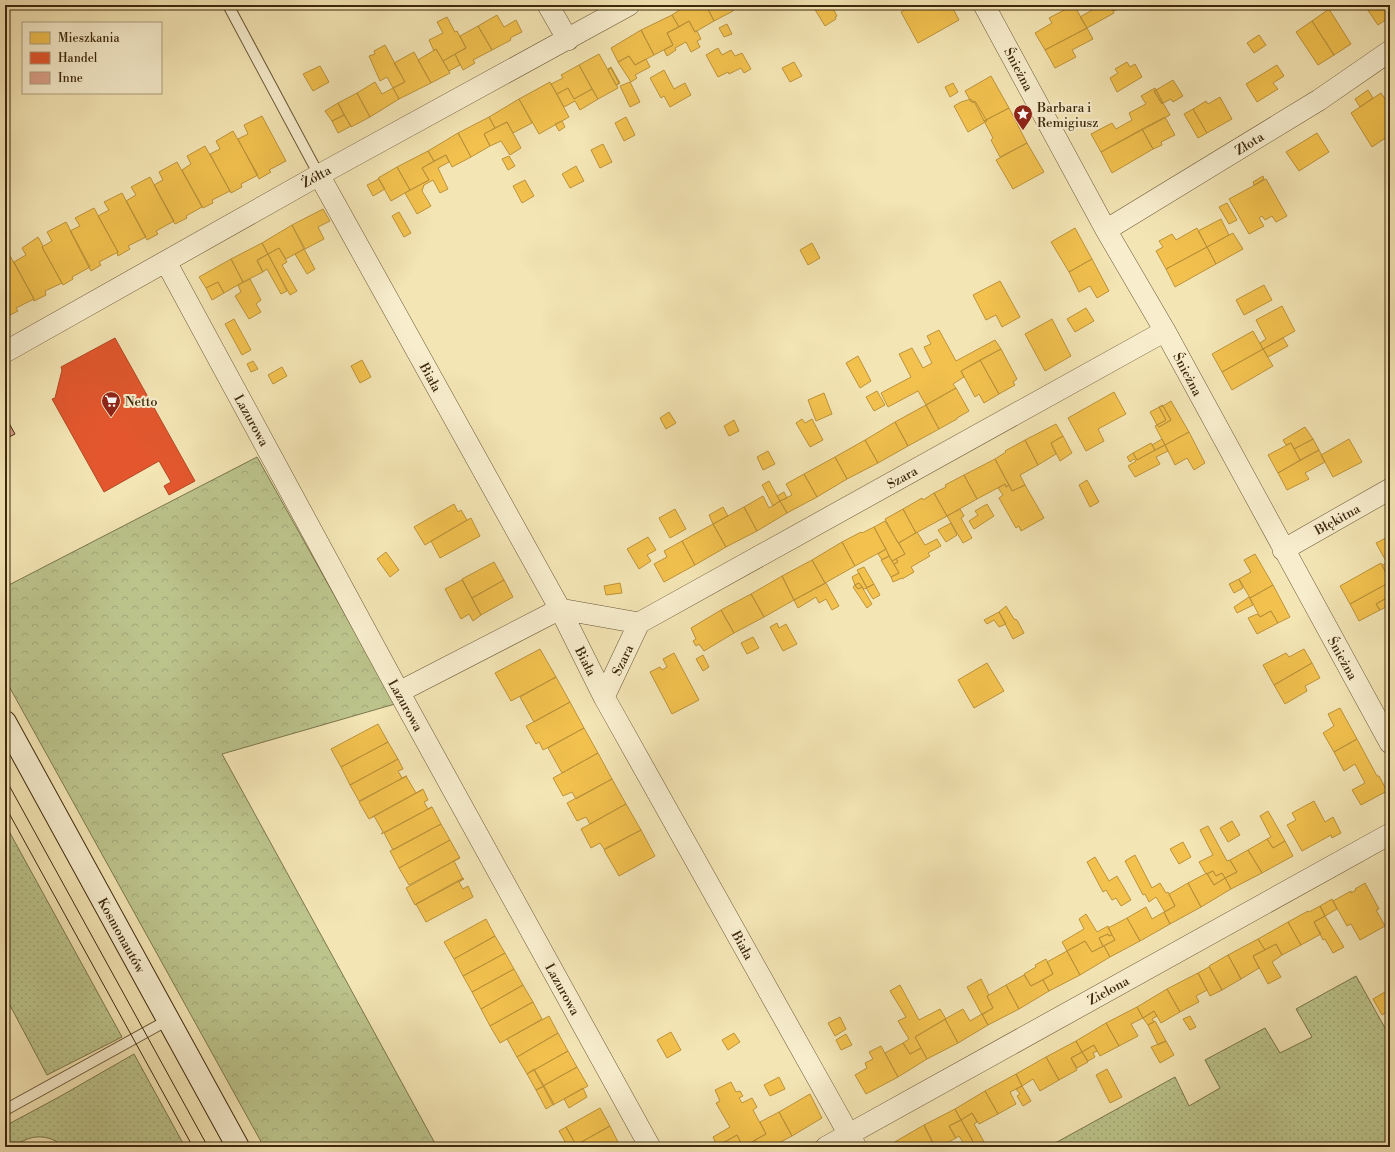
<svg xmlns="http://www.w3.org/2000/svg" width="1395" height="1152" font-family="'Libre Bodoni',serif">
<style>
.grass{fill:url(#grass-dots);stroke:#7c764c}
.forest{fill:url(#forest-crowns);stroke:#7c764c}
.homes{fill:#f2c14e;stroke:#bc933a}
.shops{fill:#e4572e;stroke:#b24924}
.building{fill:#dca18b;stroke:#3d280c}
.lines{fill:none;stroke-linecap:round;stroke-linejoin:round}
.lane-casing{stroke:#6b5736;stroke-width:12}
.street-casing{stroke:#6b5736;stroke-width:22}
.secondary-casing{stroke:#3d280c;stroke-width:24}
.lane{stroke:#f8eece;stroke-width:10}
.street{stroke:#f8eece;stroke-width:21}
.secondary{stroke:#f8eece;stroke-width:22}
.tram{stroke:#3d280c;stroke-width:1}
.labels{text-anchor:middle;stroke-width:4;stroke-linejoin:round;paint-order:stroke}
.street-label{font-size:13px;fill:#3d280c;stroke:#f8eece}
.poi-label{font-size:13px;fill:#3d280c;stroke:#f8eece;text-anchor:start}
</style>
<defs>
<pattern id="grass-dots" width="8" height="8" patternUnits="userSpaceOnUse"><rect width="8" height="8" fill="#bcc48c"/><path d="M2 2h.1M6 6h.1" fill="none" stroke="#a2a878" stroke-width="1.8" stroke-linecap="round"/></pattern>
<pattern id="forest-crowns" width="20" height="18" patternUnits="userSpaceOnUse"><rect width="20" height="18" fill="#bcc48c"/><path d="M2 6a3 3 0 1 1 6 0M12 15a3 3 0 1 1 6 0" fill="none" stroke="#a2a878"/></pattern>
</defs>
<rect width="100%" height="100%" fill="#f4e5b4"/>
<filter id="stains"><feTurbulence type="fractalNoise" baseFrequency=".005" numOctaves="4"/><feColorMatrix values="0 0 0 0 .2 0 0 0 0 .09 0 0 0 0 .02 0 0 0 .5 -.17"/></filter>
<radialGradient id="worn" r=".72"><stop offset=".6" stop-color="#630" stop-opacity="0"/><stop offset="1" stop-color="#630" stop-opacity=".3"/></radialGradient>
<path class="grass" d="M5 824 122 1037 47 1075 5 996Z
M1356 976 1390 1037V1147H1048L1175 1077 1189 1106 1220 1088 1205 1060 1265 1028 1280 1053 1312 1037 1296 1009Z
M134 1054 185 1147H63C54 1137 38 1134 25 1140 18 1143 14 1147 5 1147V1126L59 1097Z"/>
<path class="forest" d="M257 457 395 704 222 754 437 1147H264L5 679V587Z"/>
<path class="homes" d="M687 5H706L714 21 695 32 689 21 679 27 672 15Z
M706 5H730L733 11 714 21Z
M820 5H831L837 16 835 17 836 19 825 26 814 8Z
M914 5H951L959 20 918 43 901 12Z
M1074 5 1087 28 1045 50 1035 33 1052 23 1049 18Z
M1086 5H1094L1088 9Z
M1101 5H1109L1114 13 1087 28 1080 17Z
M1111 5H1126L1114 11Z
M1367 5H1390V17L1378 25 1365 6Z
M1329 9 1351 44 1334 55 1312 21Z
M497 15 504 27 516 20 522 32 510 38 511 40 492 50 478 26Z
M672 15 679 27 667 33 673 45 654 55 641 30Z
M447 17 455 32 457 31 466 48 443 61 436 49 434 51 429 40 443 33 437 22Z
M689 21 695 32 697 31 701 39 697 41 700 47 691 52 686 42 675 48 676 50 667 56 664 50 673 45 667 33Z
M1312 21 1334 55 1318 65 1296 32Z
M727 24 732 34 724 37 719 28Z
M478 26 492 50 473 60 475 63 463 70 455 54 466 48 460 36Z
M1087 28 1093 39 1072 50 1076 57 1055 68 1045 50Z
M641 30 654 55 635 65 629 56 618 62 611 48Z
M1259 35 1266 45 1254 53 1247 43Z
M385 45 405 82 393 88 387 77 380 81 369 56 375 54 374 51Z
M718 48 722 55 731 50 735 56 742 53 751 69 744 73 741 68 729 74 728 72 718 77 706 55Z
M436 49 450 73 431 83 418 60Z
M414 52 431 83 399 99 393 88 405 82 394 63Z
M455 54 460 65 449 71 443 61Z
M599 54 618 88 598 99 579 65Z
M629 56 635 65 646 59 650 67 635 75 637 78 631 82 618 62Z
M794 62 802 76 790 82 782 68Z
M1127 62 1130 67 1135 64 1142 77 1117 92 1110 78 1118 73 1115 69Z
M579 65 592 89 574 99 568 88 557 94 551 84 563 78 561 75Z
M1277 65 1284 76 1273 83 1278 89 1257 102 1246 84Z
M320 66 329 82 313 91 303 74Z
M611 67 620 83 617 85 619 83 611 68 608 69Z
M611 68 619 83 616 85 608 70Z
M664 70 674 89 685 83 691 95 670 107 664 96 661 98 650 78Z
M991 76 1009 108 984 121 974 101 971 102 965 91Z
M1173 80 1183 96 1173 102 1171 99 1163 103 1156 90Z
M375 82 382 94 393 88 399 99 370 117 357 93Z
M550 82 569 117 539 134 519 99Z
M630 82 640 102 630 107 620 86Z
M953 83 958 92 950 97 945 87Z
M568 88 574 99 592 89 598 99 580 110 575 101 564 107 557 94Z
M1155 88 1156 90 1154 91 1162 104 1163 103 1170 115 1101 152 1091 134 1112 123 1116 129 1132 120 1129 113 1146 104 1141 96Z
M1156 90 1163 103 1162 104 1154 91Z
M1368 90 1373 98 1360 107 1355 99Z
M357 93 370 117 351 127 338 103Z
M1381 93 1390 106V135L1372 147 1351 113Z
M1220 97 1232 119 1207 133 1193 109 1206 101 1208 104Z
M519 99 532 123 513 133 507 122 495 128 489 117Z
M971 99 973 103 975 101 987 121 968 132 954 106 961 102Z
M338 103 344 115 332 121 325 111Z
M1009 108 1027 143 1000 157 991 140 993 138 984 121Z
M1193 109 1207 133 1198 138 1184 114Z
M344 115 351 126 338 133 332 121Z
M262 116 286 161 269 170 271 172 259 179 238 139 248 134 244 125Z
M489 117 495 128 484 134 490 146 471 157 458 133Z
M626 117 635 135 624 141 615 123Z
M1165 117 1175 135 1161 142 1162 145 1153 149 1142 129Z
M562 121 565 127 559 131 555 124Z
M507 122 521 148 510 155 501 141 490 146 484 134Z
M1142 129 1153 149 1112 173 1101 152Z
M233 131 258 175 241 184 242 187 231 193 210 154 220 149 216 141Z
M458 133 471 157 452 167 446 155 434 161 428 151Z
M1317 133 1329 152 1299 171 1286 152Z
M1027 143 1044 172 1013 189 996 160Z
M603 144 612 162 600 168 591 150Z
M205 146 230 191 212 200 213 203 203 208 182 170 191 164 187 156Z
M428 151 434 161 422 168 429 180 410 190 397 167Z
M446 155 449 162 438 168 448 189 440 193 433 180 424 185 422 191 431 206 417 214 405 193 429 180 422 168Z
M509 156 515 166 508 170 502 159Z
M177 162 202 207 186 216 187 218 175 224 154 185 163 180 159 172Z
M576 166 584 181 570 188 562 174Z
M397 167 410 190 391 201 378 178Z
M1263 176 1264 179 1254 185 1253 182Z
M150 177 174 221 156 231 158 234 147 240 126 201 136 195 131 187Z
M379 179 385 189 373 196 367 185Z
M1266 179 1287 216 1276 222 1272 216 1265 220 1262 216 1259 218 1264 226 1249 234 1229 199Z
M525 180 534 196 522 203 513 186Z
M122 193 146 237 128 246 130 249 118 256 117 253 118 252 98 216 109 210 104 202Z
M1227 203 1237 220 1229 224 1219 207Z
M94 208 118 252 99 262 101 265 91 271 70 231 80 226 75 218Z
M323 209 330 221 318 227 324 239 305 249 292 225Z
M399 212 411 233 404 237 392 216Z
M1221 219 1229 235 1207 247 1198 231Z
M66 222 90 267 72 277 73 279 63 285 42 247 52 241 47 232Z
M292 225 304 249 286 259 279 248 268 254 262 243Z
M1075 228 1092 259 1069 272 1051 242Z
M1197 228 1207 247 1166 269 1156 251 1163 247 1159 241 1172 234 1176 240Z
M1233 233 1243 249 1216 264 1207 247Z
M38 237 43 246 42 247 62 283 45 291 46 295 34 301 33 299H34L14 262 26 255 22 248Z
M262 243 268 254 257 260 263 272 243 282 231 259Z
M812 243 820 258 808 265 800 250Z
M1207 247 1216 264 1175 287 1166 269Z
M279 248 287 262 282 265 297 291 290 295 268 254Z
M304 249 315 269 307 274 295 254Z
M9 254 34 299 16 308 18 311 6 317 5 256Z
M268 254 287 291 281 294 267 269 263 272 257 261Z
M231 259 243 282 224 293 218 282 206 288 199 277Z
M1092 259 1109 291 1097 298 1090 286 1079 292 1069 272Z
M250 279 261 300 256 304 261 312 249 319 235 296 241 292 238 285Z
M1000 281 1020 317 1002 327 996 315 986 320 973 295Z
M218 282 224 293 212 300 206 288Z
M1264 285 1272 300 1244 315 1236 300Z
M1282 306 1295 331 1263 349 1260 343 1266 339 1256 320Z
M1086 308 1094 321 1075 332 1067 319Z
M234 319 251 350 242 355 225 324Z
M1052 319 1071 356 1045 371 1025 334Z
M939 330 956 361 995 340 1001 349 961 371 964 377 953 384 956 388 926 405 918 391 888 407 881 393 911 377 899 354 912 348 923 368 932 363 924 347 931 344 927 336Z
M1253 331 1263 349 1222 372 1212 354Z
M1283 338 1288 346 1268 357 1263 349Z
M1001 349 1017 379 1013 382 1015 385 999 394 980 360Z
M1263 349 1273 366 1232 390 1222 372Z
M858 356 871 381 860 388 846 363Z
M362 360 371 377 360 383 351 366Z
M980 360 999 394 984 403 979 394 975 397 961 371Z
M253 361 258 369 251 372 247 364Z
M282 367 287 376 273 384 268 375Z
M956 388 969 411 957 418V419L939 429 926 405Z
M877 391 885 405 874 411 866 397Z
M1114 392 1126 414 1098 429 1104 441 1086 451 1068 418Z
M824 393 832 414 816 421 808 400Z
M1171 401 1189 432 1165 445 1155 426 1157 425 1159 427 1171 420 1163 406Z
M926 405 939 429 908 446 895 422Z
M1163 405 1159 407 1166 420 1157 425 1150 412Z
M1163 406 1171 420 1159 427 1157 425 1166 420 1159 407Z
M669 412 676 423 666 429 660 418Z
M802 419 805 423 812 419 823 440 810 447 796 423Z
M734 420 739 431 729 436 724 426Z
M895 422 908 446 878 463 865 440Z
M1056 424 1063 436 1051 443 1056 454 1038 465 1025 440Z
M1305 427 1313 439 1294 449 1291 443 1286 445 1283 440Z
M1189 432 1205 463 1194 470 1187 458 1175 465 1165 445Z
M1063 436 1072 453 1060 461 1051 443Z
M1162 439 1165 445 1155 450 1152 445Z
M1313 439 1319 450 1300 460 1294 449Z
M1349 439 1362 462 1333 477 1321 455Z
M865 440 878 463 847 479 835 457Z
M1025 440 1038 465 1020 475 1025 485 1012 491 995 459 1006 452 1005 451Z
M1151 443 1155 450 1137 460 1133 453Z
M1291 443 1300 460 1278 473 1268 455Z
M1165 445 1168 451 1156 457 1160 464 1135 477 1128 466 1136 461 1134 459 1130 462 1127 457 1133 453 1137 460Z
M1319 450 1325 462 1305 473 1309 479 1287 490 1278 473Z
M768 451 775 464 763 470 757 457Z
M835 457 847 479 817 497 804 474Z
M995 459 1009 485 1006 487 1005 484 977 499 964 475Z
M804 474 817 497 787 513 780 501 792 495 786 484Z
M964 475 977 499 947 516 934 493 946 487 945 485Z
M1087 480 1099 502 1090 507 1079 485Z
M769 481 780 501 773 506 762 485Z
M1005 484 1006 487 1009 485 1012 491 1025 485 1044 518 1021 531 1019 526 1016 528 999 498 1003 495 998 488Z
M784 492 787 498 780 501 777 496Z
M934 493 947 516 916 533 903 509 922 498 923 500Z
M763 496 769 508 780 501 787 513 757 531 744 507Z
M454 504 458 512 461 510 467 520 425 545 414 527Z
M987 504 994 516 974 529 969 521 978 515 975 511Z
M723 507 728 516 713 524 709 515Z
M744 507 757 531 726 547 713 524Z
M675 509 686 529 670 538 659 518Z
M903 509 916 533 898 543 885 519Z
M960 509 964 516 961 518 972 538 963 543 947 516Z
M471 518 480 536 440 558 431 541Z
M885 521 905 554 892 561 874 527Z
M951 523 957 535 946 542 938 530Z
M713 524 726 547 695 565 682 541Z
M874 527 886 549 855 566 842 542 861 532 862 533Z
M917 532 925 545 937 539 941 546 928 553 930 556 911 567 914 572 902 579V578L893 582 891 577 899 573 894 564 898 562 896 559 905 554 899 543Z
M1390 536V580L1382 565 1387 563 1376 543Z
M648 537 656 550 647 555 651 561 639 569 627 549Z
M682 541 695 565 664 582 654 564 667 557 664 551Z
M842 542 855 566 825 583 812 560Z
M886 549 889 556 882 560 878 554Z
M386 552 399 570 390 577 377 559Z
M1255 554 1273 585 1250 598 1239 579 1251 572 1244 560Z
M889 556 899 573 891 577 881 560Z
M896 559 898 562 894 564 892 561Z
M812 560 825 583 794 600 782 576Z
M494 562 504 580 472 598 462 579Z
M1381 563 1390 582 1350 604 1340 586Z
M864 567 874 584 867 588 857 570Z
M859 573 867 588 864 589 859 583 855 585 852 577Z
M782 576 794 600 764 617 751 594Z
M1239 579 1243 588 1234 593 1229 584Z
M462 580 481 615 473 621 469 614 461 619 445 589Z
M504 580 513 597 481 615 472 598Z
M1390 582V596L1376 604 1380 610 1359 621 1350 604Z
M620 583 622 593 606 595 604 586Z
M826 583 839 606 832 610 826 599 819 603 816 597 798 608 794 600Z
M859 583 862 587 858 589 855 585Z
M874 584 880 595 873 599 866 588Z
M855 585 858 589 862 587 872 604 867 608 853 587Z
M1273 585 1290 617 1278 623 1271 611 1260 617 1250 598Z
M751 594 764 617 734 633 721 610Z
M1390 596V605L1380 610 1376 604Z
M1249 597 1253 605 1237 613 1234 607Z
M1006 606 1014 619 1017 620 1024 633 1013 639 999 612Z
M721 610 734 633 704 651 699 644 696 646 693 641 696 639 691 628Z
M1271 611 1278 623 1257 634 1248 618 1257 614 1260 617Z
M999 612 1006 624 999 627 994 620 987 624 984 620Z
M777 623 779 628 786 624 797 644 783 651 770 627Z
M753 637 759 648 747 654 741 643Z
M540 649 556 677 511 701 495 673Z
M1304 649 1312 663 1274 685 1263 665 1286 653 1289 657Z
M674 653 699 700 672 714 650 672 660 667 662 670 667 667 663 659Z
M703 655 709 667 703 671 696 659Z
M987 663 1004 691 974 708 958 680Z
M1312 663 1320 678 1305 686 1307 691 1285 704 1274 685Z
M556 677 570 702 534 722 520 697Z
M570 702 584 728 543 750 539 742 536 744 526 726Z
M1340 708 1357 739 1334 752 1323 733 1334 726 1328 714Z
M378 724 388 742 341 767 331 749Z
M584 728 598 753 562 773 548 748Z
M1357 739 1377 776H1379L1387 791 1361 805 1352 790 1365 783 1355 764 1344 771 1334 752Z
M388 742 398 759 350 785 341 767Z
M598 753 612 779 576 799 572 792 563 796 553 778Z
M398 759 403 769 398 771 402 778 407 776 359 801 350 785Z
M406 776 416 793 422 790 369 819 359 802Z
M612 779 626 804 590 824 586 817 577 821 567 803Z
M423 789 428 800 424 802 428 809 432 807 381 834 383 832 374 816 372 817Z
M1314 801 1325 822 1333 817 1341 833 1332 838 1331 835 1302 851 1287 825 1296 820 1292 813Z
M626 804 641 830 604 849 600 843 591 848 581 829Z
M432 807 441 824 393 850 384 833Z
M1268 811 1285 841 1273 848 1267 839 1271 837 1260 816Z
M1232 821 1240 835 1228 842 1220 828Z
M441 824 450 840 399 868 390 851Z
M1208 826 1227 861 1230 860 1237 872 1225 878 1222 873 1216 876 1213 871 1206 874 1199 862 1213 855 1200 830Z
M641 830 655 856 619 876 604 850Z
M1267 839 1273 848 1285 841 1293 856 1262 873 1248 850Z
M450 840 460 858 409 885 399 868Z
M1183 842 1191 857 1179 864 1170 849Z
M1248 850 1262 873 1231 889 1225 878 1237 872 1230 860Z
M1135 855 1152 888 1160 883 1166 893 1168 892 1175 906 1165 912 1156 897 1149 902 1145 894 1143 895 1125 861Z
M1095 857 1109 881 1117 876 1131 900 1121 906 1116 898 1112 900 1106 890 1103 892 1087 862Z
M459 858 454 861 463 879 415 905 406 888Z
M1213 871 1216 876 1222 873 1225 878 1214 885 1207 874Z
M1207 873 1214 885 1225 878 1231 889 1201 907 1188 883Z
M463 878 464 879 459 882 463 889 468 886 473 897 426 922 416 904Z
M1188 883 1201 907 1170 924 1164 912 1175 906 1169 894Z
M1365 883 1379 909 1376 910 1385 926 1360 940 1351 924 1347 926 1333 901 1351 891V893L1356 890 1355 889Z
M1332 899 1337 909 1325 916 1320 906Z
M1320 906 1325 916 1314 922 1321 934 1301 945 1288 922 1308 911 1309 912Z
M1146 907 1152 919 1164 912 1170 924 1140 941 1127 918Z
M1086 914 1097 932 1108 926 1112 935 1109 936 1108 934 1099 938 1103 946 1092 952 1085 941 1067 951 1062 942 1084 929 1079 919Z
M1325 916 1344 947 1333 953 1325 939 1323 940 1314 922Z
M1127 918 1140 941 1110 957 1104 946 1115 940 1108 928Z
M486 919 495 936 454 959 444 942Z
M1288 922 1301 945 1282 955 1276 944 1265 950 1258 939Z
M1108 934 1109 936 1112 935 1115 940 1103 946 1099 938Z
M495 936 505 953 463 976 454 959Z
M1258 939 1265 950 1253 956 1259 968 1241 979 1228 955Z
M1085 941 1092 952 1104 946 1110 957 1080 975 1067 951Z
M1276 944 1282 955 1272 962 1281 977 1268 984 1253 956Z
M1067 951 1080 975 1049 991 1043 980 1053 974 1047 962Z
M505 953 514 969 472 992 463 976Z
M1228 955 1241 979 1222 990 1209 966Z
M1046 959 1053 974 1031 986 1024 974 1036 967 1035 965Z
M1209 967 1222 990 1210 996 1198 973Z
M514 969 523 985 481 1009 472 992Z
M1198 973 1207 990 1196 996 1199 1002 1180 1012 1167 989Z
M1024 975 1031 986 1043 980 1049 991 1019 1009 1006 985Z
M981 979 989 995 987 996 993 1008 982 1015 967 987Z
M523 985 533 1002 490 1026 481 1009Z
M900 985 919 1020 940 1009 946 1019 915 1037 921 1048 910 1054 903 1043 909 1039 898 1021 906 1017 890 991Z
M1006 985 1019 1009 988 1025 982 1014 993 1008 987 996Z
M1167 989 1180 1012 1161 1023 1154 1011 1143 1018 1137 1007Z
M1390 989V1010L1382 1015 1373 999Z
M533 1002 542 1019 500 1043 490 1026Z
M1137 1007 1143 1018 1131 1024 1138 1036 1119 1046 1106 1023Z
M963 1009 970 1021 982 1014 988 1025 958 1043 945 1019Z
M1154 1011 1157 1016 1152 1019 1154 1022 1148 1025 1143 1018Z
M549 1016 558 1033 517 1057 507 1039Z
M1190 1016 1196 1027 1190 1030 1183 1019Z
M840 1017 846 1029 835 1036 828 1023Z
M945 1019 958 1043 927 1059 915 1037Z
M1155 1021 1166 1041 1158 1045 1148 1025Z
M1106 1023 1119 1046 1100 1056 1094 1045 1082 1052 1076 1041Z
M671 1032 681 1050 667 1058 657 1040Z
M558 1033 568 1051 527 1074 517 1057Z
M734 1033 740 1042 728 1050 722 1040Z
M846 1034 852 1045 841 1050 836 1040Z
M1076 1041 1082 1052 1071 1058 1077 1070 1059 1080 1046 1057Z
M1166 1041 1174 1055 1160 1063 1151 1047Z
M903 1043 910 1054 921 1048 927 1059 898 1077 885 1053Z
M1094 1045 1097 1051 1093 1053 1095 1057 1088 1061 1082 1052Z
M881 1046 898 1077 866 1094 855 1075 867 1068 865 1063 873 1059 869 1052Z
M568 1051 577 1067 543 1086 534 1070Z
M1082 1052 1088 1062 1077 1068 1071 1058Z
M1046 1057 1059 1080 1040 1091 1033 1079 1022 1086 1016 1074Z
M577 1067 588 1086 553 1105 543 1086Z
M534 1069 544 1086 536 1090 527 1074Z
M1107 1069 1122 1097 1110 1103 1096 1075Z
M1016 1074 1022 1086 1010 1092 1016 1104 998 1114 985 1091Z
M779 1077 785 1089 770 1096 764 1085Z
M731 1082 736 1092 740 1091 743 1096 739 1098 742 1103 752 1098 757 1107 753 1110 766 1134 743 1147 737 1135 717 1146 713 1137 730 1127 716 1103 720 1101 715 1090Z
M544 1086 554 1104 546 1109 536 1090Z
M1022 1086 1031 1101 1023 1106 1017 1096 1020 1094 1016 1089Z
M583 1088 587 1097 569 1108 564 1099Z
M985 1091 998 1114 979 1124 972 1113 961 1120 955 1109Z
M810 1094 822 1118 792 1136 779 1112Z
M600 1108 610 1126 576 1145 566 1127Z
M955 1109 961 1120 949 1126 956 1138 939 1147H935L924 1125Z
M779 1112 792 1136 773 1146 759 1147 755 1140 766 1134 760 1122Z
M972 1113 977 1122 974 1124 987 1147H976L961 1120Z
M961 1120 969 1134 976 1147H966L959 1136 956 1138 949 1126Z
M924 1125 935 1147H895L893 1143Z
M610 1126 619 1144 614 1147H577L576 1145Z
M566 1127 576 1145 572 1147H568L559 1131Z
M737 1135 743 1147 755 1140 759 1147H719L718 1146Z"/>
<path class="shops" d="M115 338 195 481 169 495 164 486 171 482 159 461 104 492 52 399 55 398 62 370 61 367Z"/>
<path class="building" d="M5 416 15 434 5 439Z"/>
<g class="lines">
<g class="lane-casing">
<path id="lane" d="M228 5 319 175
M5 1110 168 1020"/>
</g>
<g class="street-casing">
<path id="street" d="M548 5 568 40
M984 5 1106 230 1165 331 1390 743
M319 175 560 609 604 697 856 1147
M1106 230 1319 100 1390 51
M166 262 399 692 650 1147
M5 352 319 175 629 5
M1283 550 1390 489
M399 692 560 609 639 623 1165 331
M604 697 639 623
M826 1147 1390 834"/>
</g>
<g class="secondary-casing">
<path id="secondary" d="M5 722 238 1147"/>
</g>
<use href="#lane" class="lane"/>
<use href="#street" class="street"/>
<use href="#secondary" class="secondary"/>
<path class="tram" d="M5 778 208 1147
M5 806 193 1147"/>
</g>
<defs>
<g id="sight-pin" transform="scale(1)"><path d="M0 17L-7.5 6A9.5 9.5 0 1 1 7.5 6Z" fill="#8f2418" stroke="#f8eece"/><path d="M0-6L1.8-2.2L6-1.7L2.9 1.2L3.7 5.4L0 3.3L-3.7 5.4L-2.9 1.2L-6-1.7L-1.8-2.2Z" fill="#fff"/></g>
<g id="supermarket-pin" transform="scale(1)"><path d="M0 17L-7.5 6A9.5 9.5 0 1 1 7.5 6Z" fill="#8f2418" stroke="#f8eece"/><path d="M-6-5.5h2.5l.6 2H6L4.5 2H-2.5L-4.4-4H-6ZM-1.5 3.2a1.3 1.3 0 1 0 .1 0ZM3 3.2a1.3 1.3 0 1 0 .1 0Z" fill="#fff"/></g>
</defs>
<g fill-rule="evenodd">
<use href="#sight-pin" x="1023" y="114"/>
<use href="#supermarket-pin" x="111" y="401"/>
</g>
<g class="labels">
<g class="street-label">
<text transform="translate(1019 69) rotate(62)" y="5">Śnieżna</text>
<text transform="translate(1249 143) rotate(-32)" y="5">Złota</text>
<text transform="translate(316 176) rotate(-29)" y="5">Żółta</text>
<text transform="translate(1188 374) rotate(62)" y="5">Śnieżna</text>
<text transform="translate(431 377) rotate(61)" y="5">Biała</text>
<text transform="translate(252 420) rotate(61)" y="5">Lazurowa</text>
<text transform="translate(902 477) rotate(-29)" y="5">Szara</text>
<text transform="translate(1337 519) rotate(-29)" y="5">Błękitna</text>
<text transform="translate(1343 658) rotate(61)" y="5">Śnieżna</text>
<text transform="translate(622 660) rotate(-64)" y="5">Szara</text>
<text transform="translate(586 661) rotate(63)" y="5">Biała</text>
<text transform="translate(406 705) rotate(61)" y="5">Lazurowa</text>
<text transform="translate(122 935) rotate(61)" y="5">Kosmonautów</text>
<text transform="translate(743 945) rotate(61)" y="5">Biała</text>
<text transform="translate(563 989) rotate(61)" y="5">Lazurowa</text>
<text transform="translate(1108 990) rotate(-29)" y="5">Zielona</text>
</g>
<g class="poi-label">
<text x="1037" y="112">Barbara i<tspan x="1037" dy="15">Remigiusz</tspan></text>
<text x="125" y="406">Netto</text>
</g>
</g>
<rect width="1395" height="1152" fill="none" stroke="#f4e5b4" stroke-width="20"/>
<rect x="6" y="6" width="1383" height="1140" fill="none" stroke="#3d280c" stroke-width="2"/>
<rect x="10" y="10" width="1375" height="1132" fill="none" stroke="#3d280c"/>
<rect x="22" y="22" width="140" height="72" fill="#f8eece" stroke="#ad9f80"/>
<rect x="30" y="32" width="20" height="12" fill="#f2c14e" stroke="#ad9f80"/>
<text x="58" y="42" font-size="12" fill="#3d280c">Mieszkania</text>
<rect x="30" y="52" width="20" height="12" fill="#e4572e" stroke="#ad9f80"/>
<text x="58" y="62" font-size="12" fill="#3d280c">Handel</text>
<rect x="30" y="72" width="20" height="12" fill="#dca18b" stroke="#ad9f80"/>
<text x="58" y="82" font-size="12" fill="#3d280c">Inne</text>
<rect width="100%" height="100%" filter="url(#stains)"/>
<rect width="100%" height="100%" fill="url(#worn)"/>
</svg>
